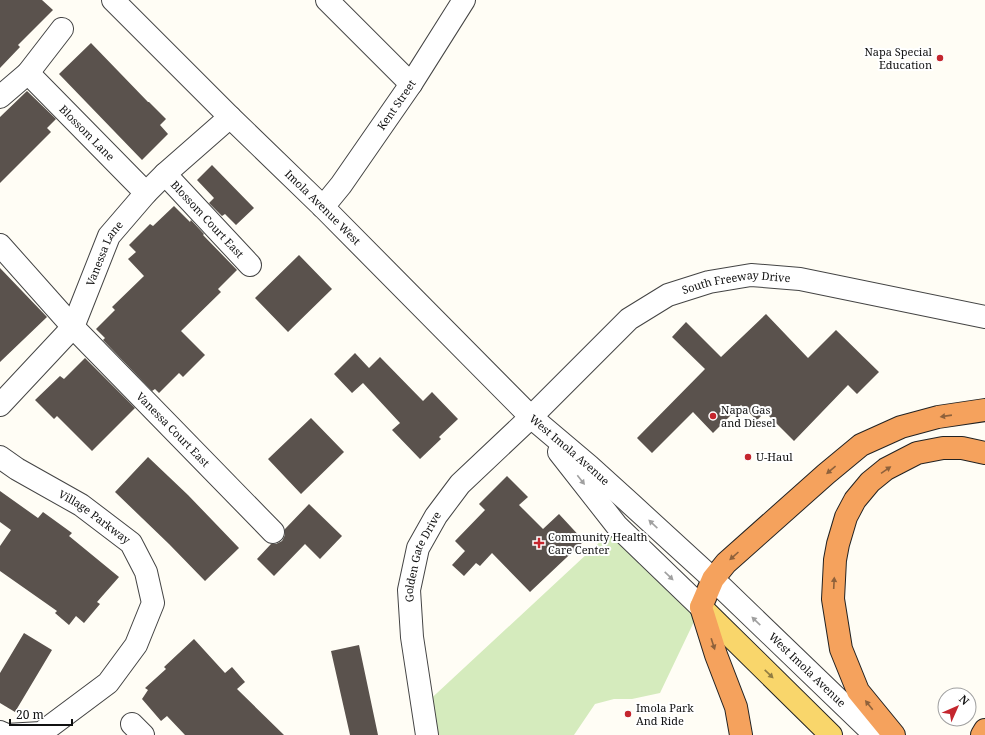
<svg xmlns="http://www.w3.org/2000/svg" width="985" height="735" font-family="'Noto Serif',serif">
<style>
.green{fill:#d5ebbd}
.building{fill:#5a524d}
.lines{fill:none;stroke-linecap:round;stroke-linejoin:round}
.minor-casing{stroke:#444;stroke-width:24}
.major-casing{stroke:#222;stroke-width:24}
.highway-casing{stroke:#222;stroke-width:24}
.minor{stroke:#fff;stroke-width:22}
.major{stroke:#f9d66b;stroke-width:22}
.highway{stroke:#f5a25d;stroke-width:22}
.oneway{fill:#8e613b}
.oneway2{fill:#a0a0a0}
.oneway3{fill:#917d42}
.poi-dot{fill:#c4262e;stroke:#fff;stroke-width:1.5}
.labels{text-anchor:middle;stroke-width:4;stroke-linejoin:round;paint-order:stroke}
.poi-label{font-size:11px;fill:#111;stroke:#fff;text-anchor:start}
.street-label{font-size:11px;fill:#111;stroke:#fff}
</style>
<rect width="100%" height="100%" fill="#fffdf5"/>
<path class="green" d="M617 526 701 607 660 693 632 699H614L595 704 574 735H427L423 706Z"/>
<path class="building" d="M0 0H42L53 10 18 45 20 47 0 68Z
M91 43 148 102H149L166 119 160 125 168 134 142 160 59 74Z
M27 91 56 119 47 128 51 132 0 183V117Z
M212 165 254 208 236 225 225 214 222 216 209 203 214 198 197 180Z
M174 206 190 222 191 220 204 234 203 235 237 270 218 289 221 292 181 331 205 355 183 377 179 373 159 393 155 389 152 391 103 340 105 338 96 329 115 310 112 307 144 276 128 259 136 252 129 245 150 224 153 226Z
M299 255 332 289 288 332 255 298Z
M0 268 47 317 0 362Z
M766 314 808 358 836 330 879 372 857 394 848 385 794 441 765 412 757 420 741 405 713 433 693 412 652 453 637 438 705 369 672 337 686 322 721 357Z
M355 353 369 368 380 357 423 401 432 392 458 419 439 437 441 439 420 459 392 430 400 423 363 383 352 393 334 374Z
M85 358 135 408 92 451 57 416 54 419 35 400 60 376 64 379Z
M311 418 344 452 301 494 268 459Z
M148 457 188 495 239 548 205 581 169 544 115 492Z
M507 476 528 497 519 505 543 529 559 514 584 541 530 592 492 553 480 566 476 563 464 576 452 565 465 551 455 541 485 510 479 504Z
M0 491 38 518 43 512 72 533 69 536 119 577 97 602 100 604 84 623 76 616 69 625 55 613 57 611 0 571V546L11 530 0 522Z
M309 504 342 536 320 559 305 544 274 576 257 559 271 544H276L282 541 285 535V529Z
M24 633 52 650 15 712 0 703V673Z
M194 639 225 673 232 667 245 682 237 689 284 735H185L167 716 161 721 142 699 148 690 145 688 166 669 164 667Z
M359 645 378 735H350L331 651Z"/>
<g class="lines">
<g class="minor-casing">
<g id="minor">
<path id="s1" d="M113 0 230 117 323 207 531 417 589 466 631 504 713 579 875 735"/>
<path d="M327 0 411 84"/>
<path id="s2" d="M28 73 146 193"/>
<path d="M0 97 28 73 62 29"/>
<path id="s3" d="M165 174 250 265"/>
<path id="s4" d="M323 207 341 185 411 84 464 0"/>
<path id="s5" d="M0 245 73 327 273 532"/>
<path id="s6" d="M0 405 73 327 109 236 146 193 165 174 230 117"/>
<path d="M559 452 617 526 701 607"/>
<path id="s7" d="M0 457 17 469 81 505 131 543 146 572 153 603 136 645 108 683 41 733 6 735 0 732"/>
<path d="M132 724 143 735"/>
<path id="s8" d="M427 735 412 637 409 590 418 548 436 516 460 484 531 417 629 319 668 295 709 282 751 275 800 279 985 317"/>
</g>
</g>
<g class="major-casing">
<path id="major" d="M701 607 831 735"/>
</g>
<g class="highway-casing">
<path id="highway" d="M741 735 736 707 716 655 701 607 713 579 726 563 826 474 861 445 901 427 938 417 985 410
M894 735 858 691 841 649 833 599 835 560 838 544 846 517 855 500 870 482 886 469 917 453 943 448H962L985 453
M982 735 985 730"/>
</g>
<use href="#minor" class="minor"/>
<use href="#major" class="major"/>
<use href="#highway" class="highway"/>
</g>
<defs><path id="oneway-solid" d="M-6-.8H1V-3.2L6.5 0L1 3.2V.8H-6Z"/></defs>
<g class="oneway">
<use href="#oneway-solid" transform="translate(946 416) rotate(172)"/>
<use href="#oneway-solid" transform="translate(831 470) rotate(140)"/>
<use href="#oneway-solid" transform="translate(886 470) rotate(-34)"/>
<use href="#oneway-solid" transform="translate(734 556) rotate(138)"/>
<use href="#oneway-solid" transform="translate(834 583) rotate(-87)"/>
<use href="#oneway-solid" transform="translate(713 644) rotate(72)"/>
<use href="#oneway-solid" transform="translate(869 705) rotate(-129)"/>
</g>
<g class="oneway2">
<use href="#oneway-solid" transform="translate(581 480) rotate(52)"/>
<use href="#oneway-solid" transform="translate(653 524) rotate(-137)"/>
<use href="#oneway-solid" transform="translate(669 576) rotate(44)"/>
<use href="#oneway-solid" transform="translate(756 621) rotate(-136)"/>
</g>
<use class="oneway3" href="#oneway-solid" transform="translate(769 674) rotate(44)"/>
<g class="poi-dot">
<circle cx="940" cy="58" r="4"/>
<circle cx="713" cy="416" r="4"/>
<circle cx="748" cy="457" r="4"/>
<path d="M537 537h4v4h4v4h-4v4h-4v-4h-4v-4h4z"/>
<circle cx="628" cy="714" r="4"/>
</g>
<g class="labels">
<g class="poi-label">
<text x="932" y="56" text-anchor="end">Napa Special<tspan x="932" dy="13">Education</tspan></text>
<text x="721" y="414">Napa Gas<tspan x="721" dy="13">and Diesel</tspan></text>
<text x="756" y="461">U-Haul</text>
<text x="548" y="541">Community Health<tspan x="548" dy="13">Care Center</tspan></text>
<text x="636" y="712">Imola Park<tspan x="636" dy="13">And Ride</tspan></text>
</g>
<g class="street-label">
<text dy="4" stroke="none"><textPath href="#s4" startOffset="126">Kent Street</textPath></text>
<text dy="4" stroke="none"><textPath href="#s2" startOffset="84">Blossom Lane</textPath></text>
<text dy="4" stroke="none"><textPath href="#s1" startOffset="295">Imola Avenue West</textPath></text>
<text dy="4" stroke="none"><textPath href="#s3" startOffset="62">Blossom Court East</textPath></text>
<text dy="4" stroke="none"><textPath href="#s6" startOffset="187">Vanessa Lane</textPath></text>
<text dy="4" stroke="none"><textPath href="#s8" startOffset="618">South Freeway Drive</textPath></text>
<text dy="4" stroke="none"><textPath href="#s5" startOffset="253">Vanessa Court East</textPath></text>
<text dy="4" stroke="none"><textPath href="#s1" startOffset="641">West Imola Avenue</textPath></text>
<text dy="4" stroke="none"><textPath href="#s7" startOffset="112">Village Parkway</textPath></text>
<text dy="4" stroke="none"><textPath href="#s8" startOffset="182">Golden Gate Drive</textPath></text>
<text dy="4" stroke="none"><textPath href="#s1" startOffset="965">West Imola Avenue</textPath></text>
</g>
</g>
<g transform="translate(957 707) rotate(45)"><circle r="19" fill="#ffffff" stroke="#a0a0a0"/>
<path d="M0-3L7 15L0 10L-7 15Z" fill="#c4262e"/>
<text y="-6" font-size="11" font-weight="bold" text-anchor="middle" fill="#111111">N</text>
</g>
<path d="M10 719v6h62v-6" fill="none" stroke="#111111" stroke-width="2"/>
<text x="16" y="719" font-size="12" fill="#111111" stroke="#ffffff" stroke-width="3" paint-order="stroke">20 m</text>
</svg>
